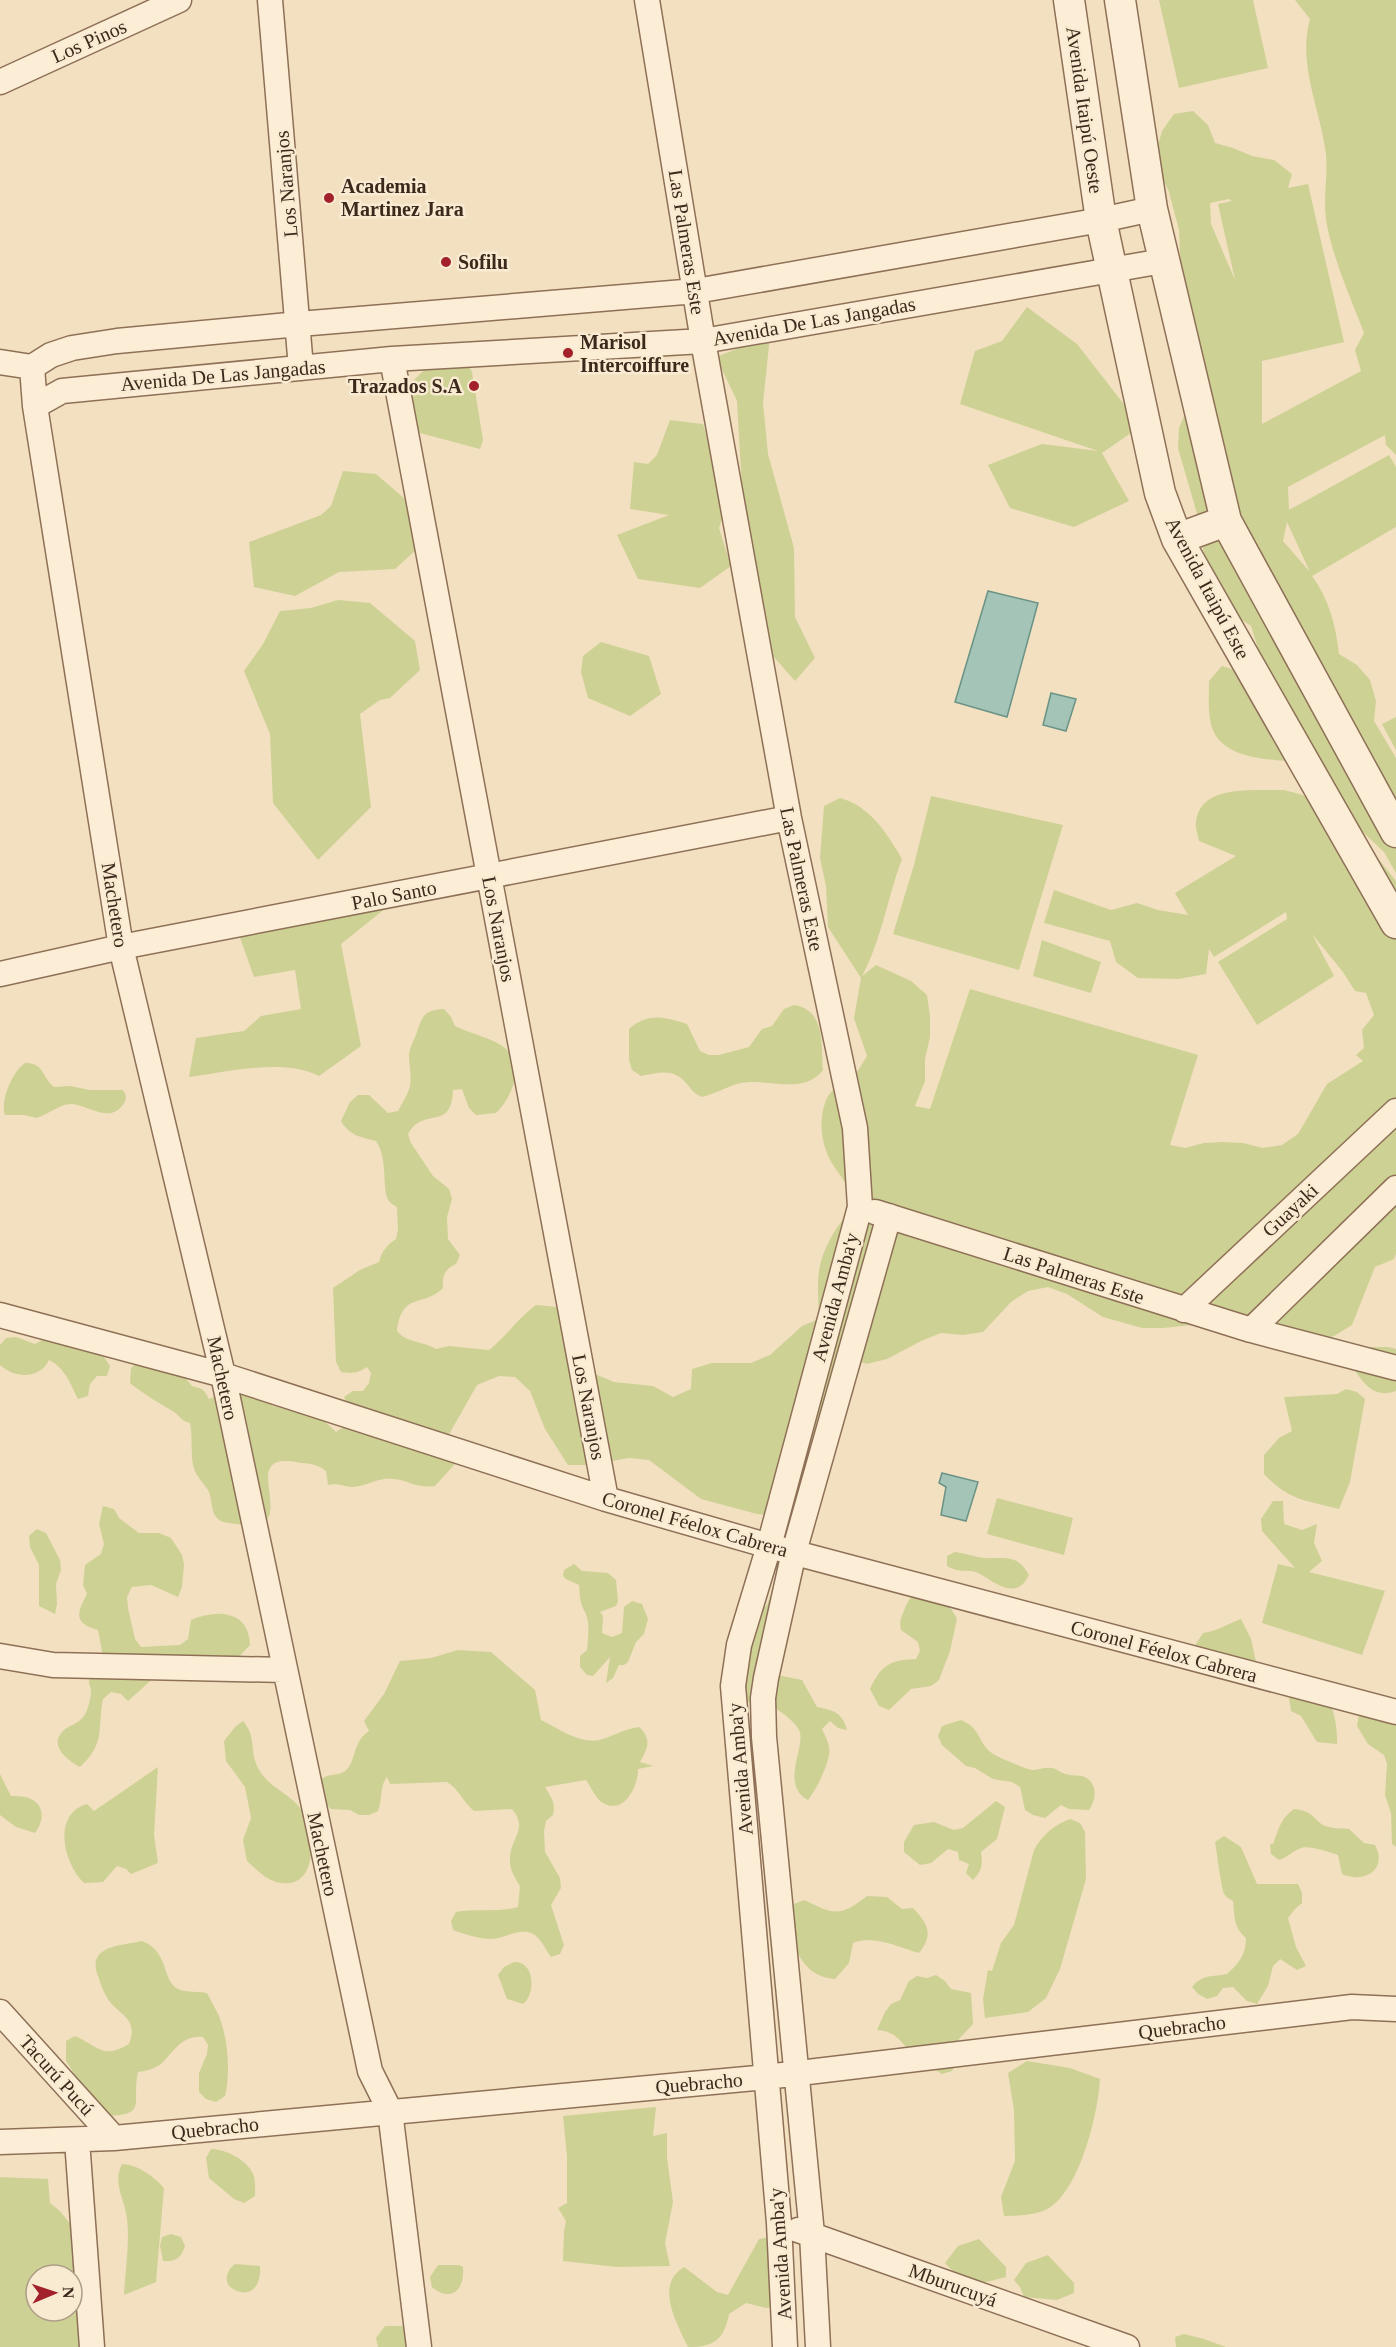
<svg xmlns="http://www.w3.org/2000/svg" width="1396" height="2347" font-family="Georgia,serif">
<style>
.green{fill:#ced194;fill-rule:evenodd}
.water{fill:#a4c4b8;stroke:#6a9386;stroke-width:1.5}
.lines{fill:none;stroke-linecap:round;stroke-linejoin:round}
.minor-casing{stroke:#8e7057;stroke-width:27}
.tertiary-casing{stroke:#8e7057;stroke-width:33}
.minor{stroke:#fceed6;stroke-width:24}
.tertiary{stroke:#fceed6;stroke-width:30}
.poi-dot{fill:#a2212b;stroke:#f9ebd2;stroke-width:2}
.labels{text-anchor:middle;stroke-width:5;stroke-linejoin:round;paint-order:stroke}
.street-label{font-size:20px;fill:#3c291c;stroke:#f9ebd2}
.poi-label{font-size:20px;font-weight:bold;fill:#3c291c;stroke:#f9ebd2;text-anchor:start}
</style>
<rect width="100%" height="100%" fill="#f2e0c1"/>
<path class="green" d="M1159 0H1253L1268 68 1179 88Z
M1295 0H1396V455L1386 445 1385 435 1288 487 1289 510 1389 455 1396 467V527L1312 576C1329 599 1336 626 1339 654L1357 665 1370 680 1376 701 1374 721 1396 758V873L1384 852 1347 817 1296 762C1265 759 1215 759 1210 719 1208 706 1209 693 1209 681L1222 666 1241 672 1261 658 1251 626 1233 614 1205 563 1200 524 1178 448 1179 428 1187 409 1179 230 1169 192 1160 172 1157 149 1162 131 1174 114 1193 111 1208 125 1215 143 1233 148 1252 156 1274 160 1292 174 1288 188 1308 184 1344 342 1262 361V424L1361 371 1355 350 1364 333C1351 299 1331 254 1326 219 1323 198 1328 176 1326 155 1321 110 1297 65 1310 19ZM1229 199 1232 201 1218 204 1235 280 1211 224 1210 203ZM1287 522 1310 572 1283 541Z
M1027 307 1077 344 1141 426 1102 453 1129 501 1074 527 1010 508 988 465 1042 444 1098 451 960 404 975 351 1002 341Z
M770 336 763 403 768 454 794 548 795 617 815 658 795 681 765 647 748 594 737 401 716 357Z
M463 354 472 372 483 440 480 449 405 429 409 385 431 363Z
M670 420 703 424 711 451 722 519 719 528 731 566 700 588 638 579 617 535 669 515 630 509 634 462 648 464 657 455Z
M343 471 376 474 420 512 426 541 395 569 339 572 295 596 254 587 249 542 321 515 331 506Z
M338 600 370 603 415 641 420 670 390 698 380 700 360 714 371 807 318 860 273 803 270 734 244 671 263 644 280 611 311 608Z
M601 642 649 656 661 694 630 716 588 698 581 672 583 656Z
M1396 717V750L1382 724Z
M1284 790 1303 795 1319 806 1369 847 1396 881V1254L1394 1259 1375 1267 1352 1325 1334 1336 1313 1342 1202 1324 1163 1328H1142L1103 1317 1067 1294 1048 1287 1028 1291 1011 1302 983 1332 963 1335 941 1333 921 1341 887 1359 867 1364 856 1360 799 1511 779 1516 757 1514 701 1499 649 1460 629 1458 588 1465H568L545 1429 530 1391 515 1377 499 1376 477 1385 448 1436 454 1455V1465L435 1486C418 1489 408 1480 393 1479 378 1477 365 1487 351 1487 341 1486 338 1483 328 1485L326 1471C316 1463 308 1464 296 1462 248 1454 279 1498 268 1518 262 1527 252 1527 243 1525 236 1523 227 1524 221 1521 210 1515 213 1502 209 1492 205 1484 197 1478 194 1469 190 1454 193 1438 190 1423 180 1421 179 1414 171 1410 157 1402 142 1393 130 1383L131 1368 139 1361 182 1374 192 1386C203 1389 204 1389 209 1399L216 1396 255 1394 273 1406 293 1411H303L322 1419 336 1432 345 1426 348 1407 344 1397 353 1391H363L369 1383 371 1373 367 1367C358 1373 352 1374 341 1372L336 1362 333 1288 360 1270 379 1262C382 1251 387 1245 396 1239L398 1229 397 1207C394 1205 391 1204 389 1201 381 1190 389 1161 376 1141 360 1137 350 1136 341 1121L350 1102 358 1095H369L388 1113 398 1111C402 1103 408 1095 410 1086 412 1076 409 1067 409 1057 409 1048 413 1043 416 1035 422 1017 423 1010 444 1009L451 1017 455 1026C469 1033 485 1036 499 1044 527 1059 514 1096 496 1113L476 1115 469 1108 462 1089 453 1090C451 1133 425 1105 408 1134L411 1143 433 1176 449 1189 452 1199 447 1217 448 1239 460 1255 456 1264C445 1269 442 1275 443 1288 423 1308 402 1291 397 1331 407 1343 423 1341 436 1349L449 1346 489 1350C507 1336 518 1318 536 1305L558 1307 583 1357 595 1374 614 1382 653 1386 673 1397 691 1389 692 1369 712 1363H751L770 1355 802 1326 819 1319C818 1283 814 1267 833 1234 839 1224 848 1215 850 1202 852 1188 840 1176 833 1165 822 1148 818 1123 825 1103 831 1086 842 1086 854 1075 859 1071 863 1062 867 1056L854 1018 861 978 828 927 826 886 820 858 824 806 840 798C870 806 887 833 902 859 888 896 881 942 862 976L876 965 911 981 927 995 930 1016V1037L925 1059V1081L915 1106 930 1109 970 989 1198 1055 1170 1145 1185 1148 1204 1143 1223 1142 1243 1143 1263 1148 1282 1145 1298 1134 1327 1084 1363 1061 1356 1055 1364 1048 1362 1030 1374 1015 1366 993 1355 991 1343 972 1312 934 1334 976 1257 1025 1218 962 1287 919 1286 912 1214 957 1209 949 1206 974 1178 979 1138 978 1116 962 1110 941 1044 923 1054 890 1111 910 1137 903 1158 910 1188 915 1175 893 1236 856 1199 841C1198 835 1195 828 1196 822 1200 783 1256 791 1284 790Z
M931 796 1063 825 1019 970 893 934 914 865Z
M391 904 341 944 361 1046 319 1076C283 1058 228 1072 189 1077L196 1038 244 1031 261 1016 301 1009 295 970 254 977 237 929Z
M1042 940 1101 962 1091 993 1033 976Z
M794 1005C826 1010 821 1045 823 1070 803 1097 765 1076 737 1084 725 1088 714 1094 702 1097 693 1093 693 1091 687 1084 673 1067 659 1073 641 1076L632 1070 629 1060V1029C648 1012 665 1017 687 1024L700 1051 709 1055H719L749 1047 762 1029 772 1026 784 1009Z
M25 1063C44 1062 42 1078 54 1087L70 1086 90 1090H123C126 1095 127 1098 124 1103 111 1125 89 1105 71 1104 59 1104 48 1115 36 1118L24 1115H5C0 1101 12 1072 25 1063Z
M53 1334 104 1357 110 1366 107 1376H97L90 1384 88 1396 78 1399C70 1383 65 1368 49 1360 40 1379 15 1379 0 1365V1345L6 1338 16 1337 35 1344Z
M1360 1347H1389L1396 1349V1391C1373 1399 1364 1383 1352 1367Z
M1346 1389 1357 1392 1365 1399 1350 1482 1339 1509C1305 1500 1289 1501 1264 1474V1455L1279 1438 1292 1431 1284 1397 1337 1394Z
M997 1498 1073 1518 1064 1555 987 1534Z
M1273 1501H1283L1284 1524 1302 1530 1317 1524 1314 1543 1322 1561 1309 1572 1385 1591 1362 1655 1262 1623 1278 1564 1295 1568 1262 1531 1261 1519Z
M103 1506 114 1509 119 1518 139 1533H159L171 1538 182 1555 184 1565 182 1587 178 1597 151 1585 132 1587 127 1597 128 1608 135 1639 141 1647 180 1645 188 1639 191 1620C217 1609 249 1610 250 1645L236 1660 158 1674 128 1701 121 1694 111 1692 103 1699C97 1730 106 1743 80 1767 68 1761 48 1745 63 1731 70 1724 82 1724 87 1710 89 1705 91 1696 91 1691 91 1688 89 1685 89 1682 89 1673 98 1664 103 1657L98 1630C73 1623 77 1613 87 1594L83 1585 85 1565 101 1554 104 1544 99 1524Z
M37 1529 46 1533 60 1560 61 1570 56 1584 57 1604 55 1614 39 1606V1565L30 1547 29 1536Z
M955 1552C965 1553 974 1557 984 1558 1005 1559 1017 1553 1029 1575 1016 1602 995 1582 978 1573 972 1569 960 1574 947 1566V1556Z
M574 1564 582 1571 608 1573 616 1580 618 1601 616 1606 600 1612 603 1616 602 1633 612 1637 622 1633 624 1607 632 1601 642 1604 648 1619 644 1634 636 1642 628 1662 624 1665H619L613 1678 606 1683 610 1657 593 1676 587 1675 580 1667V1656L587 1650C588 1640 590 1624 586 1614 580 1603 580 1599 579 1585L566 1579 563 1576 564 1570Z
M929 1590 952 1610 957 1619 950 1651 939 1680 931 1686 911 1689 889 1710 879 1706 870 1689C881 1665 890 1660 916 1659L920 1651 918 1642 901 1630C899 1621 901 1619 904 1611 909 1596 914 1594 929 1590Z
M770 1596 780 1598 772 1674 802 1680 817 1707C833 1710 843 1713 847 1730L838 1728 830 1721 822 1729C825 1735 828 1741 829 1747 832 1760 816 1790 808 1800 779 1785 807 1745 799 1730 795 1722 785 1715 778 1710 769 1704 757 1706 747 1702 731 1680 752 1636 759 1612L767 1605Z
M1241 1619 1251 1639 1256 1662 1246 1671 1192 1650 1203 1633C1218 1631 1227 1624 1241 1619Z
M458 1650 491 1652 535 1690 541 1720C560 1729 581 1746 603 1739 615 1735 625 1729 639 1727 652 1739 648 1748 640 1762L653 1766 638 1769C638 1786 625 1815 603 1803 596 1799 591 1787 586 1780L545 1787C551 1798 556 1801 553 1815L546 1821 544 1831 545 1852 560 1878 561 1888 551 1905 564 1945 560 1954 551 1957C545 1949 541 1938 533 1934 520 1927 504 1939 491 1939 481 1939 462 1934 453 1930L451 1921 456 1912C477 1908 498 1913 518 1907L520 1886C515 1878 509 1869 510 1859 510 1838 529 1829 512 1809L474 1811C463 1802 459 1789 447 1782L390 1784 387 1777C379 1787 383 1799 378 1811L369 1815H359L350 1810 331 1809 323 1802 316 1783C329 1771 338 1777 345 1771 356 1763 352 1742 369 1731L364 1721 384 1694 400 1661 431 1658Z
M1300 1676H1310C1330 1692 1338 1718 1337 1744L1317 1742 1301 1716 1291 1711 1288 1691Z
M1363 1706 1396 1710V1847L1392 1844 1391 1813 1385 1795 1387 1764 1384 1755 1368 1744 1357 1726 1359 1715Z
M961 1720C983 1729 977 1745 995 1755 1000 1758 1028 1770 1033 1770 1039 1770 1045 1767 1051 1768 1057 1768 1059 1772 1063 1773 1069 1776 1076 1775 1082 1776 1098 1781 1097 1799 1089 1810L1069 1809 1061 1805 1045 1818 1033 1815 1025 1810 1020 1787 1012 1782 993 1779 975 1768 966 1766 942 1745 938 1736 942 1726Z
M243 1721C257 1737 249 1751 258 1768 269 1790 296 1794 306 1818 314 1839 317 1887 282 1883 268 1882 256 1869 247 1861L243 1840 251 1818 247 1797 245 1787 226 1761 224 1741 235 1727Z
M158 1767 154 1835 158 1863 131 1874 126 1869 117 1866 103 1882 84 1883C63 1863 52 1814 87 1804L94 1811Z
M0 1774 11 1796C17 1796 25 1796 31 1799 46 1806 43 1823 35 1833L16 1827 0 1815Z
M996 1801 1005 1807 997 1839 981 1852C983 1864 982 1871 973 1880L966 1873 969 1864 959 1860 958 1852 948 1849 931 1863 920 1865 904 1852V1842L914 1825 934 1822 954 1830 963 1828Z
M1294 1809C1317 1811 1314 1824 1329 1827 1335 1829 1343 1828 1349 1829L1364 1843 1375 1845C1388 1869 1365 1884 1342 1874L1338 1855C1330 1852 1307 1845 1301 1848 1293 1851 1288 1857 1279 1860L1271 1854 1270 1844H1273C1279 1829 1280 1819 1294 1809Z
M1070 1819 1080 1823 1085 1832 1086 1879 1060 1969 1046 1998 1028 2012 985 2018 983 1999 988 1970 992 1971 1001 1943 1014 1925 1034 1850C1042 1835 1054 1825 1070 1819Z
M1224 1836 1241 1847 1257 1884H1298L1302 1893V1903L1295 1909 1288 1918 1296 1947 1306 1966 1297 1970 1280 1959 1273 1966 1268 1986 1257 2004 1247 2001 1233 1987 1223 1988 1217 1996 1207 1999 1198 1994 1192 1987C1203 1974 1212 1977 1227 1974 1239 1963 1246 1955 1246 1938 1233 1927 1235 1916 1233 1901 1230 1899 1227 1898 1225 1895 1221 1891 1217 1851 1215 1842Z
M867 1896 887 1897 902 1909 913 1908C928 1924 934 1934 919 1953 898 1947 873 1934 853 1943L849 1963 835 1979C798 1977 786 1935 794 1904L804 1900C834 1914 839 1918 867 1896Z
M142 1941C170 1952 161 1980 178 1989 187 1993 198 1991 207 1993 210 1999 213 2004 216 2010 228 2032 231 2072 225 2096L216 2102 206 2099 199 2092V2073L207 2054 208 2045 203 2037C184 2035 176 2048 164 2061 158 2068 147 2071 138 2072 131 2105 149 2115 104 2116L83 2096 77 2078 66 2061V2041L75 2036C98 2046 103 2060 129 2044 138 2020 123 2017 110 2002 104 1994 101 1985 98 1976 86 1945 121 1946 142 1941Z
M514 1962C535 1961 536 1994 523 2004L507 1999 498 1975 504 1967Z
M936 1975 945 1981 951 1989 971 1993 973 2024 959 2039 957 2062 952 2071 942 2074C932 2068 920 2060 911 2052 899 2040 895 2031 877 2030L885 2012 891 2004 900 2000 909 1981 917 1976 927 1978Z
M1027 2061 1070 2068 1100 2079C1098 2114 1080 2189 1049 2208 1038 2215 1017 2216 1004 2216L1001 2197 1015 2161 1014 2110 1008 2073Z
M656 2107 653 2136 667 2133V2158L673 2202 665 2243 670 2266 617 2267 563 2261 564 2231 566 2221 558 2208 567 2203V2156L563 2116Z
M211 2149C225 2149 245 2159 252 2172 256 2178 255 2188 255 2196L244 2203 234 2199 209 2178 206 2158Z
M122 2164C139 2165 153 2176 164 2188L156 2282 124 2295C125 2272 130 2242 127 2219 125 2199 112 2184 122 2164Z
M0 2177 48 2179 50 2203 60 2211 85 2243 98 2347H0ZM36 2275H72V2311H36Z
M171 2234 181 2237 185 2246C181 2258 176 2262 163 2261L160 2246 162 2237Z
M770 2237 776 2306 766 2308 746 2303 729 2314C724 2340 714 2347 688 2347 677 2323 654 2285 684 2267L717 2292 728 2295 759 2239Z
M979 2239 1006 2267V2277C975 2285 969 2289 945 2263L958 2246Z
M1048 2255 1074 2283V2293L1057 2300 1024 2297 1020 2287 1014 2280 1026 2263Z
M235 2264 260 2266C262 2288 248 2301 229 2286 224 2278 228 2269 235 2264Z
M438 2265H459L463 2267C465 2290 451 2303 432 2287L430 2277Z
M385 2326H405L408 2347H378L376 2338Z
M1184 2334 1204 2339 1226 2347H1176L1175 2337Z"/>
<path class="water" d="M988 591 1038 603 1007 717 955 702Z
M1051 693 1076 699 1066 731 1043 725Z
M942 1473 978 1482 966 1521 941 1515 946 1487 939 1483Z"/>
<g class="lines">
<g class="minor-casing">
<path id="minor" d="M270 0 301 368
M647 0 703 341 789 818 855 1128 860 1207 769 1546 739 1645 733 1686 779 2223 785 2347
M0 82 179 0
M392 359 606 1499
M0 362 32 367
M35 406 62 391 392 359 703 341 1163 261
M0 974 121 947 789 818
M875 1212 1251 1330 1396 1368
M1184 1310 1396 1111
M0 1315 223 1375 606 1499 769 1546 1396 1712
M1251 1330 1396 1188
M0 1656 53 1665 284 1670
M0 2012 114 2138
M77 2140 92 2347
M0 2142 114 2138 766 2077 1352 2007 1396 2009
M798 2230 1127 2347
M419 2347 390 2111 370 2071 223 1375 121 947 35 406 32 367 51 355 72 348 117 341 299 324 696 291 1101 220 1152 209
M818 2347 812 2234 764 1737 763 1698 766 1678 794 1552 889 1216"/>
</g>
<g class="tertiary-casing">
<path id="tertiary" d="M1069 0 1101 220 1160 493 1177 539 1396 923
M1120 0 1152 209 1226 521 1396 832
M1177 539 1226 521"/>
</g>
<use href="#minor" class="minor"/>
<use href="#tertiary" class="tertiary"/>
</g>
<g class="poi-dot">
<circle cx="329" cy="198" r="6"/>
<circle cx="446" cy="262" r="6"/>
<circle cx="568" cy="353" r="6"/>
<circle cx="474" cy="386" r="6"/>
</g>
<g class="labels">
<g class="street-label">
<text transform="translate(89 41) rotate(-24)" y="7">Los Pinos</text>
<text transform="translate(1085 110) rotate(82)" y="7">Avenida Itaipú Oeste</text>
<text transform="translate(286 184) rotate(-95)" y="7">Los Naranjos</text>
<text transform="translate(687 242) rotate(81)" y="7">Las Palmeras Este</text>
<text transform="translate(814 321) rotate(-10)" y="7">Avenida De Las Jangadas</text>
<text transform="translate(223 375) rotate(-5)" y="7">Avenida De Las Jangadas</text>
<text transform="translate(1208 588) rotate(62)" y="7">Avenida Itaipú Este</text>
<text transform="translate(802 879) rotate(78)" y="7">Las Palmeras Este</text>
<text transform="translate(394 895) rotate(-11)" y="7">Palo Santo</text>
<text transform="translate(115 905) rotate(81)" y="7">Machetero</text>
<text transform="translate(499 929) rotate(79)" y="7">Los Naranjos</text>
<text transform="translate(1290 1210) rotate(-43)" y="7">Guayaki</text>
<text transform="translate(1074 1275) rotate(18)" y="7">Las Palmeras Este</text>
<text transform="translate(835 1297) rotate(-75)" y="7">Avenida Amba'y</text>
<text transform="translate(223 1378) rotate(78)" y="7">Machetero</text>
<text transform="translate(589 1407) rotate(79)" y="7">Los Naranjos</text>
<text transform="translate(695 1524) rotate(16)" y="7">Coronel Féelox Cabrera</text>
<text transform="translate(1164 1651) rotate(15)" y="7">Coronel Féelox Cabrera</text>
<text transform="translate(740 1769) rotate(-95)" y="7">Avenida Amba'y</text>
<text transform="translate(323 1854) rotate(78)" y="7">Machetero</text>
<text transform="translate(1182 2027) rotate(-7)" y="7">Quebracho</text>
<text transform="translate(57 2075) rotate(48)" y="7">Tacurú Pucú</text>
<text transform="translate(699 2083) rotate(-5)" y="7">Quebracho</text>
<text transform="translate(215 2128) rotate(-6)" y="7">Quebracho</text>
<text transform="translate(780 2254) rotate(-94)" y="7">Avenida Amba'y</text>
<text transform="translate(953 2285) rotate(20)" y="7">Mburucuyá</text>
</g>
<g class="poi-label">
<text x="341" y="193">Academia<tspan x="341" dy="23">Martinez Jara</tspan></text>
<text x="458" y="269">Sofilu</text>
<text x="580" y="349">Marisol<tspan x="580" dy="23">Intercoiffure</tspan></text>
<text x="462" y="393" text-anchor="end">Trazados S.A</text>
</g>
</g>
<g transform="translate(54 2293) rotate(88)"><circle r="28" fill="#f9ebd2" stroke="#ad9d89" stroke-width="1.5"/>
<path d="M0-4.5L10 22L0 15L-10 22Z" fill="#a2212b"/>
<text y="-9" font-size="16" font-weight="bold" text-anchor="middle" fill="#3c291c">N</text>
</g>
</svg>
